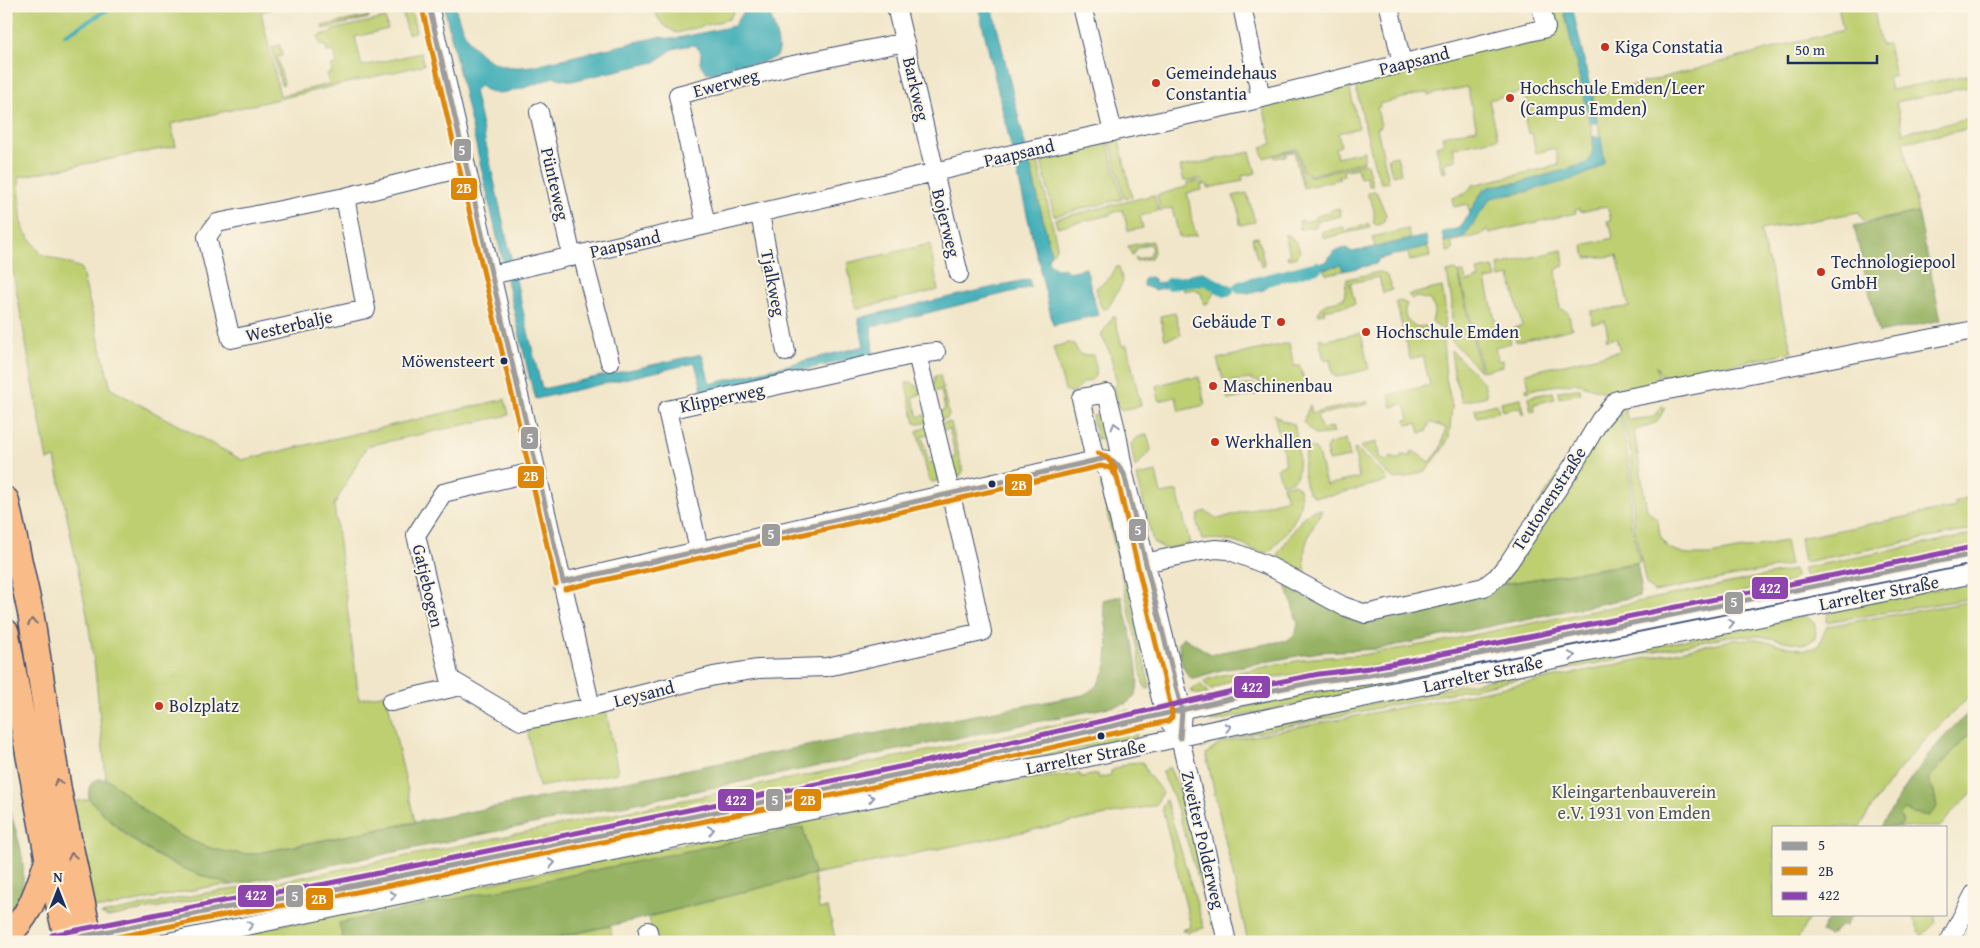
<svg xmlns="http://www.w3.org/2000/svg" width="1980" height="948" font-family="'Gentium Book Plus',serif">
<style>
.green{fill:#becf71;stroke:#6c7f68}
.forest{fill:#96b263;stroke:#587060}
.water{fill:#3cadb7;stroke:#2c6e8a}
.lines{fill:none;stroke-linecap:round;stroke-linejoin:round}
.stream{stroke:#3cadb7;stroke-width:4}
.canal{stroke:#3cadb7;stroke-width:12}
.minor-casing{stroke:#3b4a6e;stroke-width:20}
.highway-casing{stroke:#3b4a6e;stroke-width:28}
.minor{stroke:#fff;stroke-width:18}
.highway{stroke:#f9bc89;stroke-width:25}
.bus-1-casing{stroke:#fcf5e5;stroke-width:9}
.bus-2-casing{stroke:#fcf5e5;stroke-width:9}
.bus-3-casing{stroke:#fcf5e5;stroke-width:9}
.bus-1{stroke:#9c9c9d;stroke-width:5}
.bus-2{stroke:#dd8709;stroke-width:5}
.bus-3{stroke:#8e44ad;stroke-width:5}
.oneway{stroke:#8d97ae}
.oneway2{stroke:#7f6e71}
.poi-dot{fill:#c8321e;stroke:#fcf5e5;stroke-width:2}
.bus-dot{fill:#1b2f5e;stroke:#fcf5e5;stroke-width:2}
.labels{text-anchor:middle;stroke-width:4;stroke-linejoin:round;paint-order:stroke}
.bus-label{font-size:17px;fill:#1b2f5e;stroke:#fcf5e5;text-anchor:end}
.poi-label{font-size:18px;fill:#1b2f5e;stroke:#fcf5e5;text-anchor:start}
.street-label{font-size:18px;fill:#1b2f5e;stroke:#fcf5e5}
.park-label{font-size:18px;fill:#445763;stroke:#fcf5e5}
.line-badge{stroke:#fcf5e5;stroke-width:2}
.badge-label{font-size:14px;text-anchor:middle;font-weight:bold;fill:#fff}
</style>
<rect width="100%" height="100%" fill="#fcf5e5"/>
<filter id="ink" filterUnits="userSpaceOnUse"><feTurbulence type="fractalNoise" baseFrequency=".02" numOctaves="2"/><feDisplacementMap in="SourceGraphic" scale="10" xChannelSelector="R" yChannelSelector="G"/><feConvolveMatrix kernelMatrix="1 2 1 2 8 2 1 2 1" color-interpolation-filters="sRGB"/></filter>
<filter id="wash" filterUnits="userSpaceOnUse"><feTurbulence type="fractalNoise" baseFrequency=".0096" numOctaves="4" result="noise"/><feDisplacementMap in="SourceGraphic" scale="20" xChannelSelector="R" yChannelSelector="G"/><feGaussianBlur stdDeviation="1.12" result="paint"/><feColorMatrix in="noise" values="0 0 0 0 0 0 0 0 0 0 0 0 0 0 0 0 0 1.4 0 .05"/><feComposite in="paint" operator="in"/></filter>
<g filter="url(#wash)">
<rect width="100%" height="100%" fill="#f1e6c9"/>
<path class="green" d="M6 6H271L272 9 261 12 280 96 329 84 327 74 332 73 331 66 337 64 334 51 327 52 325 45 321 46 318 36 332 32V30L385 18 388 29 355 37 362 66 421 53 424 65 171 124 176 146 19 177 21 216 23 229 41 254 81 268 111 389 242 460 505 399 509 415 367 446 334 505 359 699 386 694 415 822 253 854C192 854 155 821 112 782L106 779 95 669 87 614 55 458 47 460 6 233Z
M394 6H410L416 32 408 34 403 14 396 15Z
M654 6H737L729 19 677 33C663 26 657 21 654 6Z
M1541 6H1563L1592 130C1593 142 1596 156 1585 164L1522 182 1495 185 1483 190 1470 212 1467 204 1454 207 1452 198 1465 194 1473 185 1559 165 1555 148 1536 153 1532 133H1528L1523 110 1529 108 1524 91 1489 100 1498 138 1453 148 1456 160 1444 163 1446 172H1442L1436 146 1444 144 1442 136 1477 129 1467 87 1429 95 1428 92 1379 104 1380 107 1377 108 1381 127 1377 128 1389 182 1381 183 1374 164 1353 76 1546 28Z
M1838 6H1873L1881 45 1888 44 1895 75 1888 77 1891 90 1973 74 1974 86 1896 102 1903 133 1974 118V128L1903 142 1918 212 1864 222 1859 212 1760 230 1792 352 1664 379 1656 366 1662 391 1617 400 1630 470 1631 525 1640 562 1484 587 1611 394 1575 383 1537 388 1527 392 1526 389 1529 388 1526 373 1620 351 1616 338 1607 340 1606 337 1608 336 1605 321 1592 324 1591 311 1629 307 1617 256 1586 258 1585 254H1584L1583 245 1613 238 1610 224 1608 225 1607 221 1611 220 1607 206 1580 212 1579 209 1575 210 1576 213 1489 233 1488 230 1484 231V234L1451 242 1453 250 1447 252 1444 242 1464 237 1490 199 1494 197 1523 193 1596 170 1604 162V157L1593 96 1843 30Z
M369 16V18L323 29 322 26Z
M280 45 282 56 277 57 284 84 281 85 272 47Z
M1347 78 1359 128 1338 133 1341 146 1335 148 1337 157 1364 151V161L1311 175 1304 171 1297 148 1264 158 1261 147 1272 144 1261 98Z
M1117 131 1132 197 1124 198 1108 133Z
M1105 133 1122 199 1054 216 1038 148Z
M1035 149 1057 245 1054 252 1051 253 1027 151Z
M1296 150 1302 171 1305 175 1313 176 1364 163 1367 164 1373 186H1369L1366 176 1360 178 1357 168 1343 171 1344 175 1339 176 1340 179 1303 188 1294 152 1286 153V156L1275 158 1274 155Z
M1250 152 1256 173 1242 176 1243 181 1208 188 1207 184 1205 185 1200 179 1184 181 1180 167Z
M1397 156 1401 173 1392 175 1388 158Z
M1198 181 1203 185 1201 186 1202 190 1187 193C1192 210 1189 219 1197 235L1183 238 1179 236 1172 208 1160 211 1157 195 1186 187 1188 183Z
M1374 191 1377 193 1386 215 1383 223 1377 225 1373 223C1376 214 1373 202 1367 195L1368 192Z
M1247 193 1255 222 1240 225 1239 210 1233 196Z
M1154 195 1158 211 1140 216 1143 228 1128 231 1123 210 1110 213V215L1057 227 1055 219Z
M1339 208 1341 216 1318 221 1315 227 1300 229 1299 221 1303 220 1304 222 1316 219 1315 217C1325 214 1330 210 1339 208Z
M1367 223 1370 225 1369 228 1325 238 1321 235 1323 231 1344 227 1343 229 1347 231 1349 229 1367 225Z
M1408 229 1410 239 1375 247 1372 237Z
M1285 234C1294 239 1298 242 1300 252L1297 257 1288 259 1287 256 1290 255Z
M1258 237 1265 266 1261 267 1259 258H1257L1252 238Z
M1152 241 1154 252 1151 258 1137 261 1135 260 1136 257 1138 259 1149 256 1152 248 1148 244 1136 248 1134 254 1132 255 1128 246Z
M930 244 938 290 856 309 847 263Z
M1428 246 1430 257 1410 261 1408 253 1396 255 1397 253Z
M1562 250 1564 265 1556 270 1560 309 1568 312 1572 329 1516 342 1513 328 1522 326 1510 276 1500 278 1498 265Z
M1341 265 1343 271 1326 274 1323 269Z
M1116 267H1119L1123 282 1108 308 1103 309 1100 305 1096 288 1111 277Z
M1493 267 1496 278 1486 280 1498 333 1508 331 1511 343 1495 347 1498 361 1502 360 1503 366 1482 371 1459 272H1464L1466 282 1479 278 1477 270Z
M1456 270 1458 272 1480 371 1451 340 1452 303 1447 272Z
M1379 272C1389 273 1390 282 1392 290L1383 293 1379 277 1350 283 1355 304 1324 310 1325 313 1318 314C1325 299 1333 304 1344 298L1347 279Z
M1199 281 1215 291 1208 303 1204 304 1201 293 1194 289 1184 291 1182 284Z
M1442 287 1445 307 1444 333 1432 321 1435 310 1430 300 1417 297 1412 299 1408 295Z
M1401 301 1407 304C1402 314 1406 320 1415 327L1428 326 1443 342 1446 378 1452 406 1449 437 1444 447 1427 470 1404 478 1396 479 1391 477 1360 447 1376 442 1380 459 1387 461 1391 460 1390 457 1397 459 1402 458 1401 455 1412 456 1411 452 1413 451 1430 462 1440 450 1446 428 1430 422 1426 432 1420 433 1417 423 1407 425 1406 420 1409 419 1405 404 1392 407 1389 395 1430 385 1423 356 1410 359 1396 302Z
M1175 313 1181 335 1165 339 1160 316Z
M1114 315 1122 346 1127 345 1141 406 1119 410 1113 387 1117 384 1110 353 1101 335Z
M1361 333 1369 369 1337 377 1333 375 1330 359 1324 360 1319 339 1322 338 1323 341Z
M1069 343 1074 344 1078 352 1081 355H1093C1095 363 1100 374 1091 380 1087 382 1082 382 1080 385 1074 393 1075 395 1065 390L1053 347Z
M1289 343 1294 366H1300L1306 387 1282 391 1251 379 1224 382 1217 359Z
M1451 350 1484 383 1487 396 1462 402 1454 375Z
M940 375 949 415 947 418 939 420 937 412 945 410 941 390 932 392 935 376Z
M1187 377H1190L1191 379 1199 377 1205 405 1179 411 1176 397 1159 401 1156 386Z
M912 382 920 390 921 394 913 397 918 417 925 415 928 422 919 424 915 423 906 385V383Z
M1252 384 1269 392 1228 400 1226 389Z
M1577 389H1580L1581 393 1559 398 1558 391Z
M1553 392 1555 399 1534 404 1535 411 1531 412 1528 397Z
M1521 398 1524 414H1522L1520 407 1503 411 1501 402Z
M1367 401 1368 404 1317 415 1321 429 1332 427 1334 433 1315 435 1303 422 1310 405 1312 413Z
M1497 404 1499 412 1477 417 1475 409Z
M1662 406 1665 408 1657 422 1634 431 1647 510 1658 520 1660 536 1668 548 1689 555H1710L1785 541 1790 565 1654 592 1646 584 1634 527 1632 458 1620 409 1624 408 1628 420 1654 417Z
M1108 413 1111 437 1097 439 1092 416Z
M1274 414 1283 421 1294 424C1297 433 1301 469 1296 477 1293 481 1287 483 1282 484L1277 467 1286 464Z
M948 422 951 423 963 471 961 475 954 477 948 459 956 457 949 429 941 431 940 424Z
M929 426 931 433 922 436 929 464 936 462 939 480 933 482 929 480 917 431Z
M1147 434 1151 450 1135 468 1131 444 1138 437Z
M1346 439 1350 457 1329 461 1326 450 1328 445Z
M1310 447 1314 448 1318 453 1326 485 1359 478 1356 463H1357L1354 450 1355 448 1387 478 1388 481 1333 495 1315 497C1312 495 1308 493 1307 489 1302 480 1302 452 1310 447Z
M1156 472 1161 494 1177 491 1190 544 1166 549 1153 542 1137 476Z
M1106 484 1150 689 1146 688 1143 683 1137 645 1101 485Z
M1293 484 1298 486C1309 510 1284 536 1269 552 1259 555 1248 546 1238 543 1226 539 1214 539 1202 540L1197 522 1199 514 1205 511 1218 519 1287 499 1283 486Z
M1974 495V529L1804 562 1800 538 1955 507V502Z
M1314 510H1322C1308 537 1300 546 1307 577L1281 563 1277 555 1303 517Z
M1974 534V547L1812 580 1805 575 1803 568Z
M1974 561V567L1211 722 1209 714Z
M1794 570 1795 577 1791 582 1387 665 1263 678 1262 675 1246 678 1244 674 1232 677V680L1210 690 1203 681 1218 676 1312 658 1361 655 1439 642Z
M1974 582V598L1826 622 1828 614 1836 609Z
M1974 601V693C1930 732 1889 775 1860 827H1774V914H1811L1796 942H1248L1206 754 1222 742 1527 683 1732 640 1752 639 1805 650 1818 647 1827 626Z
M1803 616C1815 620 1817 626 1815 638L1808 643 1801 644 1759 636 1725 637 1216 741 1201 749 1207 739 1214 736Z
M1200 684 1209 694H1197L1190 691Z
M606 710 618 773 539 787 526 724Z
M1130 710 1132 713 885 771 342 881 241 896 190 901 108 917 101 914 206 893 263 885Z
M1135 729 1137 737 888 787V785Z
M1974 729V791L1955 809 1940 827H1897L1903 823 1900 815 1905 809 1913 813 1934 792 1928 779Z
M1143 762 1147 773 1162 792 1156 805 814 874 819 909 828 908 836 942H656L654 939 649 917 813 874 339 923 344 942H197L987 783 1080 774 1081 777 1098 774 1099 778 1111 775V771L1128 763Z
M1169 767 1177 784 1216 919 1212 925 1174 798 1162 773Z
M89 799C103 813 115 827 131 839 161 862 196 875 232 885L208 887 104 908 93 907 68 803Z
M1166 800 1204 928 1186 932 1182 930 1191 927 1162 807Z
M673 828V831L134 940 133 937Z
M1911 914H1934L1936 922 1922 936Z
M610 926 613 942H536Z"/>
<path class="forest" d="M1918 212 1941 320 1879 333 1854 226Z
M1637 563 1641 586 1639 596 1378 649 1319 652 1221 670 1192 679C1182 672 1179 653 1179 642L1183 637 1211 654 1288 640 1296 632 1298 624 1285 581 1358 612 1484 587Z
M1121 596C1126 619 1141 668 1137 689 1135 697 1132 700 1125 704L232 885C168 867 135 847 89 799 86 782 97 774 112 782 155 821 192 854 253 854L807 746 1083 695C1119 679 1106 631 1103 600Z
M1974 709V729L1928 779 1934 792 1937 807 1929 816 1913 813 1905 810 1900 815 1903 823 1897 827H1881C1903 788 1938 736 1974 709Z
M6 800C15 829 29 862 21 893 20 899 15 905 12 910L6 909Z
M803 827 814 874 644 918 536 942H344L339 923Z
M1831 914H1852L1845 926H1840L1829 936 1821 932Z"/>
<path class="water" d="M444 6H455C465 46 487 73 531 66L658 37 674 39 734 26 747 6H767C771 18 782 45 777 57L756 64H735L721 72 712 73 706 72 700 64 701 52 695 45 686 46 673 49 655 62 572 81 553 77C539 84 511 93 495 93 489 93 485 89 480 86L474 90 522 307 542 389 702 354 710 384 864 346 858 318 1029 279 1031 287 871 327 873 354 703 393 695 363 536 399 530 380Z
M978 6H992L1051 253 1048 259 1049 263 1059 269 1064 268 1069 272 1086 268 1098 315 1053 325 1040 269 1041 266 1037 257Z
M1563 6H1572L1598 123H1590Z
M1601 136 1604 162C1594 179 1515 194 1494 197L1490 199 1464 237 1444 242 1442 232 1460 228 1481 194 1488 187 1522 182 1585 164C1594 158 1593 147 1593 137Z
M1426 236 1428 246 1379 259 1376 264 1343 271 1341 265 1323 269 1321 263 1326 262 1334 251 1346 248 1352 252Z
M1317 264 1318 271 1292 277 1290 270Z
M1204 272 1227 285 1229 295 1224 296 1199 281 1182 284 1180 277Z
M1282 272 1284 279 1268 283 1264 290 1250 293 1242 292 1239 282Z
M1150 277 1154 279 1156 284 1163 282 1164 288 1155 290 1144 286 1143 282 1145 278Z"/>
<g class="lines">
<path class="stream" d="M65 35 114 6"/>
<path class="canal" d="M1169 284 1205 279 1222 289 1228 290
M1240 287 1317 267"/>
</g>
</g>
<g filter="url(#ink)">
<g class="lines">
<g class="minor-casing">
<path id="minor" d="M429 6 591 707
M896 6 935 172
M1082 6 1113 132
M1242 6 1261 98
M1389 6 1402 63
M539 112 572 257
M934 172 959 274
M345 197 366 309 231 339 207 237 217 223 345 197 466 167
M760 214 786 352
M706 225 678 95 788 66 905 42
M582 254 610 362
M491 275 1034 149 1242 103 1546 28 1541 6
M917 354 936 352
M1095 460 1102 463 1108 471 1160 695 1165 714 1171 724
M1095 460 1081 398 1107 393 1117 434 1124 473
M537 471 443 493 416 535 450 679 521 721 591 707 714 676 758 669 827 667 982 632 967 562 917 354 667 410 699 550
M1130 566 1201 551 1216 549 1228 550 1269 566 1343 606 1366 614 1484 587 1497 577 1509 562 1572 467 1600 420 1617 400 1974 330
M563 582 1095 460C1109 457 1116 462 1124 474L1182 711 1180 738 1227 942
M391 702 461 686
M648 931 650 942
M89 935 224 908 326 891 921 770 1059 737 1238 697 1320 681 1370 675 1494 651 1974 554
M168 942 935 785 1080 759 1337 703 1974 574
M1949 942 1974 894"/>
</g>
<g class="highway-casing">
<path id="highway" d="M6 500 31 615 59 793 89 935
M6 632 48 859 67 939
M6 937C32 914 37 890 48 859"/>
</g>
<use href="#minor" class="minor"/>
<use href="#highway" class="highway"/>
<g class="bus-1-casing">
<path id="bus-1" d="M429 6 563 582
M563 582 1106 458 1118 465 1124 474 1182 711 1180 738
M54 942 224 908 326 891 921 770 1238 697 1320 681 1370 675 1494 651 1974 554"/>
</g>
<g class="bus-2-casing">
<path id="bus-2" d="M422 8 556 584
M565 589 1101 466 1110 468 1117 477
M93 942 225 915 327 898 922 777 1168 721 1172 717V712L1115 469 1107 457 1098 453"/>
</g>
<g class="bus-3-casing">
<path id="bus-3" d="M52 935 223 901 325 884 919 763 1237 690 1319 674 1369 668 1493 644 1973 547"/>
</g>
<use href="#bus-1" class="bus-1"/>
<use href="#bus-2" class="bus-2"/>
<use href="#bus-3" class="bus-3"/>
</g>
<defs><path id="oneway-chevron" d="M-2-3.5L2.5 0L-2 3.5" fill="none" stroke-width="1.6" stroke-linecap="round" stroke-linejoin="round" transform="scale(1.25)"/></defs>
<g class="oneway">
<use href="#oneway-chevron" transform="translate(1115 426) rotate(-105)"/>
<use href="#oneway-chevron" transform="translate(1731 623) rotate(-12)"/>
<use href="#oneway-chevron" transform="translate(1572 656) rotate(-11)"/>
<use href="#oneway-chevron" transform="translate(1228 727) rotate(-12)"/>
<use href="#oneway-chevron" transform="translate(871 798) rotate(-11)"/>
<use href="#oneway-chevron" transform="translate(711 830) rotate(-11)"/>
<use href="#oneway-chevron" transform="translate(552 863) rotate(-11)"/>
<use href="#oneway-chevron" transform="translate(393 895) rotate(-11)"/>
<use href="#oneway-chevron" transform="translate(250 925) rotate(-12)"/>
</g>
<g class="oneway2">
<use href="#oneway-chevron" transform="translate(32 622) rotate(-101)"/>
<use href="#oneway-chevron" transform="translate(58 782) rotate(-99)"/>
<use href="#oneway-chevron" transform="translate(72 856) rotate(-102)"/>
</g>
</g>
<g class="poi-dot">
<circle cx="1605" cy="47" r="5"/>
<circle cx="1156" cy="83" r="5"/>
<circle cx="1510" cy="98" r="5"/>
<circle cx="1821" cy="272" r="5"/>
<circle cx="1281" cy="322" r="5"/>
<circle cx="1366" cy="332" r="5"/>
<circle cx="1213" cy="386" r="5"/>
<circle cx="1215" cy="442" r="5"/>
<circle cx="159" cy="706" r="5"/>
</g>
<g class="bus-dot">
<circle cx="504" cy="361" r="4.5"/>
<circle cx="992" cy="484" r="4.5"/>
<circle cx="1101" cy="736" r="4.5"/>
</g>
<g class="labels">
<g class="bus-label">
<text x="495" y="367">Möwensteert</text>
</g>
<g class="poi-label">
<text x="1615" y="53">Kiga Constatia</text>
<text x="1166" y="79">Gemeindehaus<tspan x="1166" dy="21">Constantia</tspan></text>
<text x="1520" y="94">Hochschule Emden/Leer<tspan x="1520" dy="21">(Campus Emden)</tspan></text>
<text x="1831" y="268">Technologiepool<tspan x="1831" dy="21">GmbH</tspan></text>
<text x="1271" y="328" text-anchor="end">Gebäude T</text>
<text x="1376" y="338">Hochschule Emden</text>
<text x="1223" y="392">Maschinenbau</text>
<text x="1225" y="448">Werkhallen</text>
<text x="169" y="712">Bolzplatz</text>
</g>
<g class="street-label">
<text transform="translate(1414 61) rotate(-14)" y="6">Paapsand</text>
<text transform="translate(726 83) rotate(-15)" y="6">Ewerweg</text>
<text transform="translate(916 89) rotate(77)" y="6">Barkweg</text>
<text transform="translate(1019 153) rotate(-13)" y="6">Paapsand</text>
<text transform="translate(555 184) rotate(77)" y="6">Pünteweg</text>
<text transform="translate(946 223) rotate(76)" y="6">Bojerweg</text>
<text transform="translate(625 244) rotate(-13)" y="6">Paapsand</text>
<text transform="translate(773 283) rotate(79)" y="6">Tjalkweg</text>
<text transform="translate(289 326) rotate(-13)" y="6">Westerbalje</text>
<text transform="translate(722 398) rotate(-12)" y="6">Klipperweg</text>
<text transform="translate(1549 499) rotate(-57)" y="6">Teutonenstraße</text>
<text transform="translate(428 586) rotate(77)" y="6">Gatjebogen</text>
<text transform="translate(1879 593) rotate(-11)" y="6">Larrelter Straße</text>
<text transform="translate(1483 674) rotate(-12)" y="6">Larrelter Straße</text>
<text transform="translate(644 694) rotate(-14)" y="6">Leysand</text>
<text transform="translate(1086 757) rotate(-11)" y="6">Larrelter Straße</text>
<text transform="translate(1203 840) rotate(77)" y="6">Zweiter Polderweg</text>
</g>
<g class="park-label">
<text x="1634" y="798">Kleingartenbauverein<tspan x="1634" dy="21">e.V. 1931 von Emden</tspan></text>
</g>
</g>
<g class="line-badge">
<rect x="453" y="138" width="19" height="24" rx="5" fill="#9c9c9d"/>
<rect x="450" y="177" width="28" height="24" rx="5" fill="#dd8709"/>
<rect x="520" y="426" width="19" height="24" rx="5" fill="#9c9c9d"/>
<rect x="517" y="465" width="28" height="24" rx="5" fill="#dd8709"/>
<rect x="1004" y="473" width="29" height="24" rx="5" fill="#dd8709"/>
<rect x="1128" y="518" width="19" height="24" rx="5" fill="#9c9c9d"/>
<rect x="761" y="523" width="20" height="24" rx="5" fill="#9c9c9d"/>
<rect x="1751" y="576" width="38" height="24" rx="5" fill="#8e44ad"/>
<rect x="1724" y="591" width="20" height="24" rx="5" fill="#9c9c9d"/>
<rect x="1233" y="675" width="38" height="24" rx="5" fill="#8e44ad"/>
<rect x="765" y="788" width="19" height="24" rx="5" fill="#9c9c9d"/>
<rect x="717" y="788" width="38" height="24" rx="5" fill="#8e44ad"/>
<rect x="793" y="788" width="29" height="24" rx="5" fill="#dd8709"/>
<rect x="237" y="884" width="38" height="24" rx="5" fill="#8e44ad"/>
<rect x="285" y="884" width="19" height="24" rx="5" fill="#9c9c9d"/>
<rect x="305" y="887" width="29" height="24" rx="5" fill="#dd8709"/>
</g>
<g class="badge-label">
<text x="462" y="155">5</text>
<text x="464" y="193">2B</text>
<text x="530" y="443">5</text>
<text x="531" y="481">2B</text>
<text x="1019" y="490">2B</text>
<text x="1138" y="535">5</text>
<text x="771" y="539">5</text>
<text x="1770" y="593">422</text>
<text x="1734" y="607">5</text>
<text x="1252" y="692">422</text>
<text x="775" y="805">5</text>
<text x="736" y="805">422</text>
<text x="808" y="805">2B</text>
<text x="256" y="900">422</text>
<text x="295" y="901">5</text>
<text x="319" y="904">2B</text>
</g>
<rect width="1980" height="948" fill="none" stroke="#fcf5e5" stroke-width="25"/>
<rect x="1772" y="826" width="175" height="90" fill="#fcf5e5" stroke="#a2a6af"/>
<rect x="1782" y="842" width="25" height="8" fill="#9c9c9d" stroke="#a2a6af"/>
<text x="1818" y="850" font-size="15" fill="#1b2f5e">5</text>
<rect x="1782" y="867" width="25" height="8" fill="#dd8709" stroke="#a2a6af"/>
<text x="1818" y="876" font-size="15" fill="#1b2f5e">2B</text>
<rect x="1782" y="892" width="25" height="8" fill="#8e44ad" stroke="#a2a6af"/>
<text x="1818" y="900" font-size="15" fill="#1b2f5e">422</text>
<g transform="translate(58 890)" stroke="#fcf5e5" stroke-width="4" paint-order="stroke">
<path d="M0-4L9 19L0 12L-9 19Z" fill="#1b2f5e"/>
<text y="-8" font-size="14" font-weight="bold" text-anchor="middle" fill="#1b2f5e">N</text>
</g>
<path d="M1788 55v8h89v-8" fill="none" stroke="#1b2f5e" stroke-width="2.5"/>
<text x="1795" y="55" font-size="15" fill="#1b2f5e" stroke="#fcf5e5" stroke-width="4" paint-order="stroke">50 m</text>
</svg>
